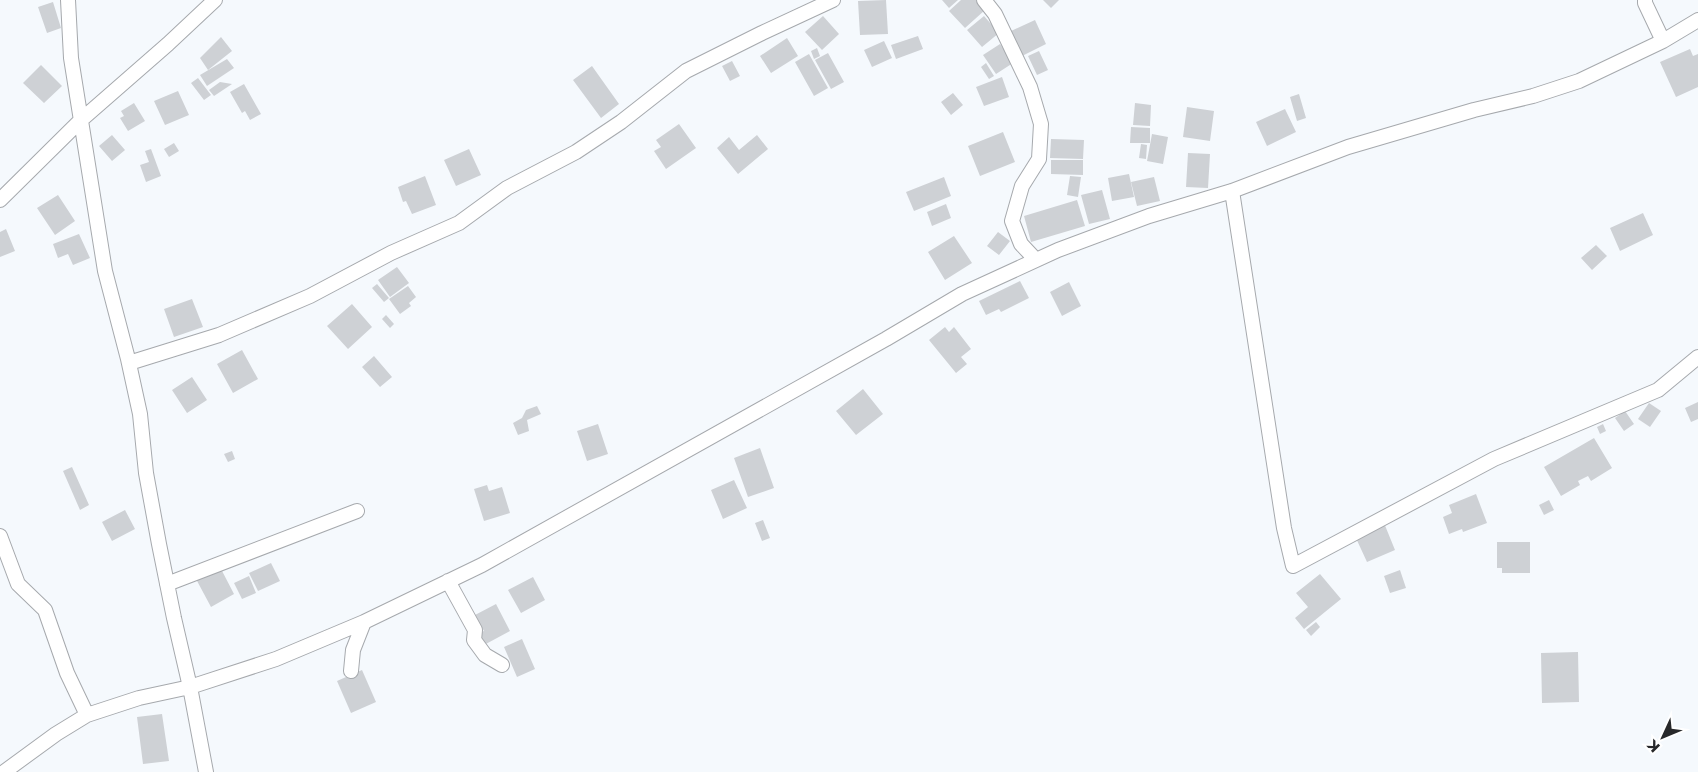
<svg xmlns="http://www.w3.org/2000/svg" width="1698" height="772" font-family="'DejaVu Sans',sans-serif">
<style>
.building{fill:#ced1d5}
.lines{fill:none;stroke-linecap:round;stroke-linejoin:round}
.minor-casing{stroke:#a6a9ad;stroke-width:16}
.minor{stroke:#fff;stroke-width:14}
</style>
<rect width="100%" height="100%" fill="#f5f9fd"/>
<path class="building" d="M886 0 888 34 860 35 858 1Z
M942 0H958L949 8Z
M961 0H976L985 10 965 28 949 11Z
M1043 0H1059L1051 8Z
M53 2 61 28 47 33 38 7Z
M823 16 839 34 822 50 805 32Z
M984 16 999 33 982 47 967 30Z
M1035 20 1046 44 1022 56 1011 31Z
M918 36 923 49 896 59 891 45Z
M221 37 232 51 208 70 200 58Z
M787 38 798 56 771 73 760 56Z
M884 41 892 58 872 67 864 50Z
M1000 44 1013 63 996 74 983 55Z
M817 48 820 56 814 59 811 51Z
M1690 49 1693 56 1698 54V87L1676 97 1660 62Z
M1039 51 1048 70 1037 75 1028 56Z
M828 53 844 82 831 89 815 60Z
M809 54 828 88 814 96 795 62Z
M227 59 234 68 207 86 200 75Z
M732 61 740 76 730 81 722 66Z
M986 63 994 76 989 79 981 67Z
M41 65 62 86 44 103 23 83Z
M592 66 619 104 601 118 573 80Z
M1002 77 1009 97 984 106 976 87Z
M198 78 211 95 204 100 191 83Z
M220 82 232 84 214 96 209 90Z
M244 84 261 114 250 120 245 111 242 113 230 92Z
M178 91 189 115 165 125 154 101Z
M953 93 963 105 951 115 941 102Z
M1299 94 1306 118 1297 121 1290 97Z
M134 103 145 121 128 131 120 118 124 116 121 111Z
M1135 103 1151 105 1150 126 1133 125Z
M1187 107 1214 111 1210 141 1183 137Z
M1285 109 1296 132 1267 146 1256 122Z
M679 124 696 148 666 169 654 151 661 147 656 140Z
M1131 127 1150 128V143H1130Z
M1003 132 1015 162 980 176 968 146Z
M1152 134 1168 137 1163 164 1147 161Z
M112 135 125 150 112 161 99 146Z
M757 135 768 149 738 174 717 148 729 137 739 150Z
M1051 139 1084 140 1083 159 1050 158Z
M174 143 179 151 169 157 164 149Z
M1141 144 1147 145 1146 159 1139 158Z
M151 149 161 176 146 182 140 165 149 162 145 151Z
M469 149 481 175 456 186 444 160Z
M1188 153 1210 154 1208 188 1186 187Z
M1051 160H1083V175L1051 174Z
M1129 174 1134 197 1112 201 1108 178Z
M425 176 436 205 412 214 406 201 403 202 398 187Z
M1070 176 1081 177 1078 197 1067 195Z
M944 177 951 196 914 211 906 192Z
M1154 177 1160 201 1137 206 1131 182Z
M1102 190 1110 219 1089 224 1081 195Z
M58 195 75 221 55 235 37 208Z
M1077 200 1085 226 1031 242 1024 216Z
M946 204 951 218 932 226 927 212Z
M1643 213 1653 235 1620 251 1610 228Z
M6 229 15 251 0 257V232Z
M998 232 1010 241 999 255 987 246Z
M79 234 90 258 73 265 68 254 58 258 53 244Z
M954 236 972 263 945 280 928 252Z
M1596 245 1607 256 1592 270 1581 258Z
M397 267 409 283 390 297 378 280Z
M1020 281 1029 298 1001 312 999 309 986 315 979 301Z
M1069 282 1081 306 1062 316 1050 292Z
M377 284 389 298 384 302 372 288Z
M408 286 416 297 409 303 411 306 400 314 389 299Z
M192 299 203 327 174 337 164 309Z
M352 304 372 327 348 349 327 326Z
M386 315 394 324 390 328 382 319Z
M945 327 949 332 954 327 971 349 961 357 967 364 956 373 929 340Z
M242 350 258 379 233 393 217 364Z
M374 356 392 377 380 387 362 367Z
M192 377 207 400 187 413 172 390Z
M863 389 883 414 856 435 836 411Z
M1698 402V419L1691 422 1685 408Z
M1649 403 1661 411 1650 427 1638 419Z
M537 406 541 414 527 420 529 431 518 435 513 423 522 418 526 410Z
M1625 411 1634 424 1624 431 1615 418Z
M598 424 608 454 587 461 577 431Z
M1603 424 1606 431 1600 434 1597 427Z
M1594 438 1612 468 1591 481 1588 476 1578 481 1580 485 1561 496 1544 467Z
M760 448 774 488 748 497 734 458Z
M232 451 235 459 228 462 224 454Z
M72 467 89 505 80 510 63 471Z
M734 480 747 508 723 519 711 490Z
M487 485 489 491 502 487 510 513 484 521 474 489Z
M1476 494 1487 523 1463 532 1462 529 1449 534 1443 517 1452 513 1449 505Z
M1549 500 1554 510 1544 515 1539 505Z
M125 510 135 529 112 541 102 522Z
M763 520 770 538 762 541 755 523Z
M1384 523 1395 550 1367 562 1355 536Z
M1497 542H1530V573H1502V568H1497Z
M271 563 280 581 258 591 249 573Z
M220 567 234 594 211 607 196 579Z
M1400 570 1406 588 1390 593 1384 576Z
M1320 574 1341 599 1304 629 1295 618 1308 607 1296 593Z
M249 576 256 593 242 599 234 583Z
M533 577 545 600 521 613 508 590Z
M496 604 510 631 484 645 478 633 484 631 475 615Z
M1316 622 1320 627 1311 636 1306 630Z
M522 639 535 669 517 677 504 647Z
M1578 652 1579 702 1542 703 1541 653Z
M362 670 376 702 351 713 337 681Z
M162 714 169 761 143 764 137 717Z"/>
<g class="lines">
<g class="minor-casing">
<path id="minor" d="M68 0 71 58 105 271 128 359 140 414 146 473 159 544 174 618 190 687 206 772
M984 0 995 14 1030 87 1041 124 1039 159 1022 186 1012 221 1021 244 1036 260
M1645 0V3L1663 41
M1232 191 1284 528 1293 566 1494 459 1658 390 1698 357
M0 200 81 120 168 44 215 0
M129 363 219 335 310 296 391 253 459 223 507 188 576 152 621 122 686 71 762 33 833 0
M0 536 18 584 45 610 67 673 87 715
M448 581 475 630 474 640 485 655 502 665
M167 584 357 511
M351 671 353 650 364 622
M4 772 56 734 87 715 139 698 190 687 276 659 364 622 482 565 886 339 962 294 1058 250 1149 216 1232 191 1348 147 1474 110 1533 96 1579 81 1663 41 1698 20"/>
</g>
<use href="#minor" class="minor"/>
</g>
<g transform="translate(1663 737) rotate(226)" stroke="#ffffff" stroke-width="4" paint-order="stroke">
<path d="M0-4L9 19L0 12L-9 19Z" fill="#27282a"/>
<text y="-8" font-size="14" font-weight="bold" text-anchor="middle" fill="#27282a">K</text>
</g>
</svg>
